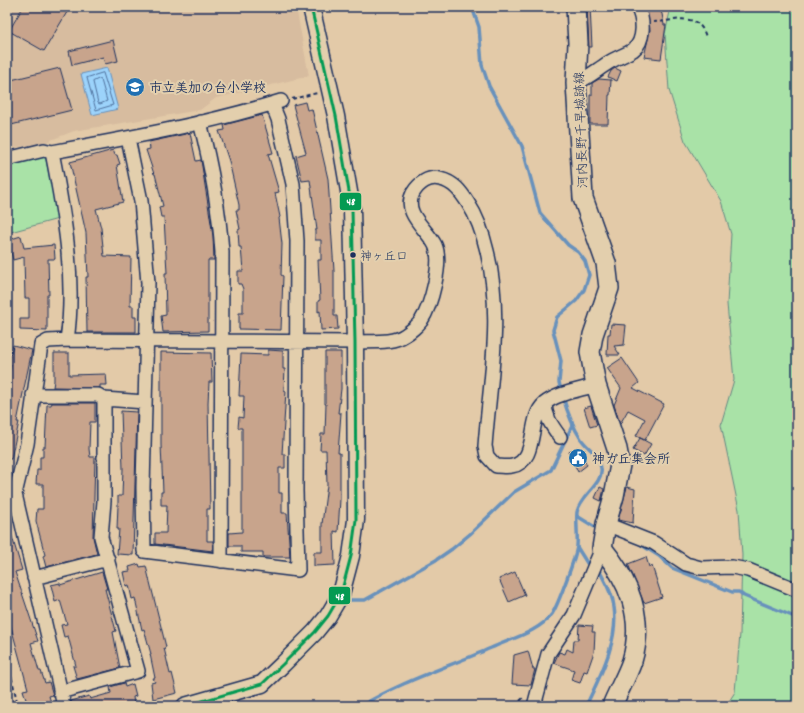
<svg xmlns="http://www.w3.org/2000/svg" width="804" height="713" font-family="Dekko,'Klee One',sans-serif">
<style>
.built{fill:#d7bc9f}
.green{fill:#a9e2a7;stroke:#628882}
.water{fill:#9cd3fb;stroke:#6891bc}
.lines{fill:none;stroke-linecap:round;stroke-linejoin:round}
.shore{stroke:#4f719d;stroke-width:1}
.stream{stroke:#6891bc;stroke-width:3.5}
.building{fill:#c8a48c;stroke:#1b2f5e}
.minor-casing{stroke:#1b2f5e;stroke-width:16}
.tertiary-casing{stroke:#1b2f5e;stroke-width:19}
.secondary-casing{stroke:#1b2f5e;stroke-width:22}
.path{stroke:#1b2f5e;stroke-width:2;stroke-dasharray:4 3;stroke-linecap:butt}
.minor{stroke:#e3cfad;stroke-width:13}
.tertiary{stroke:#e3cfad;stroke-width:16}
.secondary{stroke:#e3cfad;stroke-width:19}
.bus-1-casing{stroke:#e3cfad;stroke-width:6}
.bus-1{stroke:#039a52;stroke-width:3}
.bus-dot{fill:#1b2f5e;stroke:#e3cfad;stroke-width:1.5}
.labels{text-anchor:middle;stroke-width:4;stroke-linejoin:round;paint-order:stroke}
.bus-label{font-size:12px;fill:#1b2f5e;stroke:#e3cfad;text-anchor:start}
.poi-label{font-size:13px;font-weight:bold;fill:#1b2f5e;stroke:#e3cfad;text-anchor:start}
.street-label{font-size:13px;fill:#1b2f5e;stroke:#e3cfad}
.line-badge{stroke:#e3cfad;stroke-width:1.5}
.badge-label{font-size:11px;text-anchor:middle;font-weight:bold;fill:#fff}
</style>
<rect width="100%" height="100%" fill="#e3caa8"/>
<filter id="ink" filterUnits="userSpaceOnUse"><feTurbulence type="fractalNoise" baseFrequency=".025" numOctaves="2"/><feDisplacementMap in="SourceGraphic" scale="8" xChannelSelector="R" yChannelSelector="G"/><feConvolveMatrix kernelMatrix="1 2 1 2 8 2 1 2 1" color-interpolation-filters="sRGB"/></filter>
<g filter="url(#ink)">
<path class="built" d="M7 7H296L309 76 216 98 200 110 74 131 43 143 7 149Z"/>
<path class="green" d="M671 7H797V706H726L735 692 740 634 742 555 739 510 721 424 734 380 727 304 731 234 721 201 685 141 669 90 665 34Z
M45 155 58 219 7 233V163Z"/>
<path class="water" d="M107 68 118 109 92 115 81 74Z"/>
<g class="lines">
<path class="shore" d="M103 73 113 105 96 110 87 78Z
M99 79 101 80 107 101 100 104 98 103 93 82Z"/>
<path class="stream" d="M472 7 479 27 482 65 489 86 522 146 540 213 568 245 578 252 585 261 589 275 584 290 576 301 557 317 553 330 561 361 559 382 561 391
M577 516 598 529
M640 544 659 556 672 568 732 592H739L744 596 797 618
M577 547 587 563
M350 600H365L436 560 452 549 470 534 514 492 551 470 573 424
M361 706C402 681 448 667 491 648 510 639 539 632 552 614 558 605 576 556 577 546 578 535 576 523 577 512 580 496 604 483 601 468 599 454 588 449 581 439 573 427 567 411 563 397
M586 706C600 676 619 641 614 607 613 594 605 582 599 570"/>
</g>
<path class="building" d="M23 7H70L44 51 9 31Z
M587 7H590L592 47H589Z
M646 7H658L662 14 664 25H666L661 59 644 57 650 30Z
M113 40 118 61 105 64 103 57 72 65 69 51Z
M60 68 72 110 7 126V81Z
M615 68 621 71 617 81 608 77 611 71Z
M599 79 611 80 610 95H609L608 124H590V95H592V83Z
M305 102 307 110 312 109 328 179 334 271V316H337L338 329 321 330 320 311 318 312V301L320 300 318 260H321V240H315V230H317L310 180 302 181 296 156 306 153 293 105Z
M262 115 273 153 268 154 279 192 275 193 280 217 279 218 282 244 281 275 283 276 281 330 239 329V313H243V289L241 284H238V271H243L241 247H239L238 230 240 229 236 210H239V205L229 161 219 131 225 130 224 125Z
M190 133 196 161 201 160 213 236 214 260H208V331L163 332 161 316 166 315 165 273H167L164 217H161L159 207 163 206 155 174H154L146 150 150 149 149 142Z
M113 150 115 155H117L120 164 117 165 123 202 96 209 101 228 104 256 131 257 130 306H133V317H136V332H87L86 277H88L86 233 70 162Z
M21 236 24 248 54 245 55 259H48L49 295H47V331L20 330V319H29V298H25L24 257 13 260 8 240Z
M611 324 626 325 624 345 614 346 620 355H607L608 334H610Z
M13 345 32 350 17 422H19L11 459H7V383L11 365 8 364Z
M268 350 283 351V369H285L284 390 286 391 282 454H285V468H279V493H282V513H287L290 557H263V552H241V546H229V533L242 532V428H238L239 417 243 418 244 396H239L241 354 268 355Z
M161 352 211 353 212 382H209L208 403 210 509H207V541H213V551L155 544V533H166L167 505H161V492H163L161 445Z
M325 352H341V389L338 413H341L338 453H340V499L338 532 334 531 335 565 314 566V552H322V524L327 485 326 450H320L321 434H325L326 404H325Z
M54 353H69V375L106 374 107 385H100V388L53 387 54 381Z
M622 358 639 383 633 388 664 404 645 440 636 436 645 419 628 410 620 424 614 405 621 388 607 368Z
M52 403H95V422H90L89 449 90 457H95L93 537 97 554 46 567 43 556 45 555 36 521 37 509H43V484H36L37 470H40V457H43V447H45L47 405H51Z
M591 406 597 425 590 427 584 408Z
M121 411 137 412 133 555 117 554 119 529H117L118 505V496H122L123 469Z
M640 438 651 444 644 456 633 450Z
M578 447 587 465 578 472 569 452Z
M600 487 604 489 601 501 595 498Z
M627 487 635 489 633 523 618 520Z
M10 530 22 570 15 572 38 641 31 643 39 671H41L45 683 49 682 53 695 49 696 52 706H28L23 690 28 689 7 612V531Z
M646 557 649 567 652 566 662 597 644 603 628 564Z
M139 564 140 567 146 566 166 647 164 648 170 674 172 673 177 693 153 699 151 683 155 682 153 678H155L150 654H151L144 629 142 630 135 598 132 599 129 585 126 586 123 572 130 571 129 567Z
M102 572 107 589H105L116 631 113 632 120 668 77 679 73 666H76L68 636 64 637 61 625 67 624 60 600 55 602 51 585 60 583V585Z
M515 572 525 595 509 602 499 579Z
M579 625 593 626 592 632H595L594 652 587 672 584 671 580 683 571 680 574 670 554 663 559 652 565 654 567 649 573 652 574 640H578Z
M528 651 533 669H535L531 685 512 684 514 655Z
M124 683 125 687 133 684 136 696 133 697 134 704 127 706H72L71 701 89 696 90 699 111 693 110 687Z"/>
<g class="lines">
<g class="minor-casing">
<path id="minor" d="M576 83C588 78 597 70 608 63 616 58 625 55 633 50 645 41 644 19 637 7
M200 122C211 165 219 208 222 252L221 561
M128 138 141 201 148 283 143 487 144 551 298 570 296 491 297 241 293 184 278 119 272 104
M52 152C64 213 76 278 67 340
M7 159 44 150 52 152C129 138 206 124 281 101
M33 395H98L104 399
M545 403C545 417 552 426 560 437
M606 524 654 543 686 564 701 568 732 567 748 570 797 590
M34 578 108 559
M60 692 138 671 101 537 104 501V399L145 402
M64 706 15 494 27 444 41 345 48 341 67 340 355 342C371 341 392 344 405 335 410 332 418 325 421 321 431 306 443 262 435 245 427 229 402 213 413 193 419 183 429 176 440 179 454 182 461 192 468 203 478 218 483 234 487 251 503 317 490 379 485 446L487 456 496 466C501 466 507 467 512 466 539 461 527 419 544 404 557 393 580 390 596 385
M534 706 548 654 574 615 602 548"/>
</g>
<g class="tertiary-casing">
<path id="tertiary" d="M185 706 262 684 283 664 315 632 328 616 341 594 351 556 356 520 355 342 352 209 336 116 311 7"/>
</g>
<g class="secondary-casing">
<path id="secondary" d="M576 7 578 43 576 83 583 198 606 263 609 288 593 335 590 352 596 385 617 449 620 465 614 496 606 524 602 548C629 581 645 618 632 661 627 676 618 691 612 706"/>
</g>
<path class="path" d="M653 22C674 22 698 10 706 37
M292 99 317 93
M7 657 18 706
M515 706 524 697"/>
<use href="#minor" class="minor"/>
<use href="#tertiary" class="tertiary"/>
<use href="#secondary" class="secondary"/>
<g class="bus-1-casing">
<path id="bus-1" d="M185 706 262 684 283 664 315 632 328 616 341 594 351 556 356 520 355 342 352 209 336 116 311 7"/>
</g>
<use href="#bus-1" class="bus-1"/>
</g>
</g>
<defs>
<g id="school-disc" transform="scale(1)"><circle r="9.5" fill="#1f6fb2" stroke="#e3cfad"/><path d="M0-5L7-2L0 1L-7-2ZM-4 1L0 2.5L4 1V4Q0 6-4 4Z" fill="#fff"/></g>
<g id="civic-disc" transform="scale(1)"><circle r="9.5" fill="#1f6fb2" stroke="#e3cfad"/><path d="M-.6-6.5H3V-4.5H.6V-3L4-1V1h2V6H-6V1h2V-1L-.6-3ZM-1.2 2.5V6h2.4V2.5Z" fill="#fff"/></g>
</defs>
<g fill-rule="evenodd">
<use href="#school-disc" x="135" y="87"/>
<use href="#civic-disc" x="578" y="458"/>
</g>
<circle class="bus-dot" cx="353" cy="255" r="3.5"/>
<g class="labels">
<g class="bus-label">
<text x="360" y="260">神ヶ丘口</text>
</g>
<g class="poi-label">
<text x="149" y="92">市立美加の台小学校</text>
<text x="592" y="463">神ガ丘集会所</text>
</g>
<g class="street-label">
<text transform="translate(580 130) rotate(-92)" y="5">河内長野千早城跡線</text>
</g>
</g>
<g class="line-badge">
<rect x="339" y="192" width="23" height="19" rx="4" fill="#039a52"/>
<rect x="328" y="586" width="23" height="19" rx="4" fill="#039a52"/>
</g>
<g class="badge-label">
<text x="351" y="205">48</text>
<text x="340" y="600">48</text>
</g>
<rect width="804" height="713" fill="none" stroke="#e3cfad" stroke-width="24"/>
<rect x="12" y="12" width="780" height="689" fill="none" stroke="#1b2f5e" stroke-width="1.5" filter="url(#ink)"/>
</svg>
